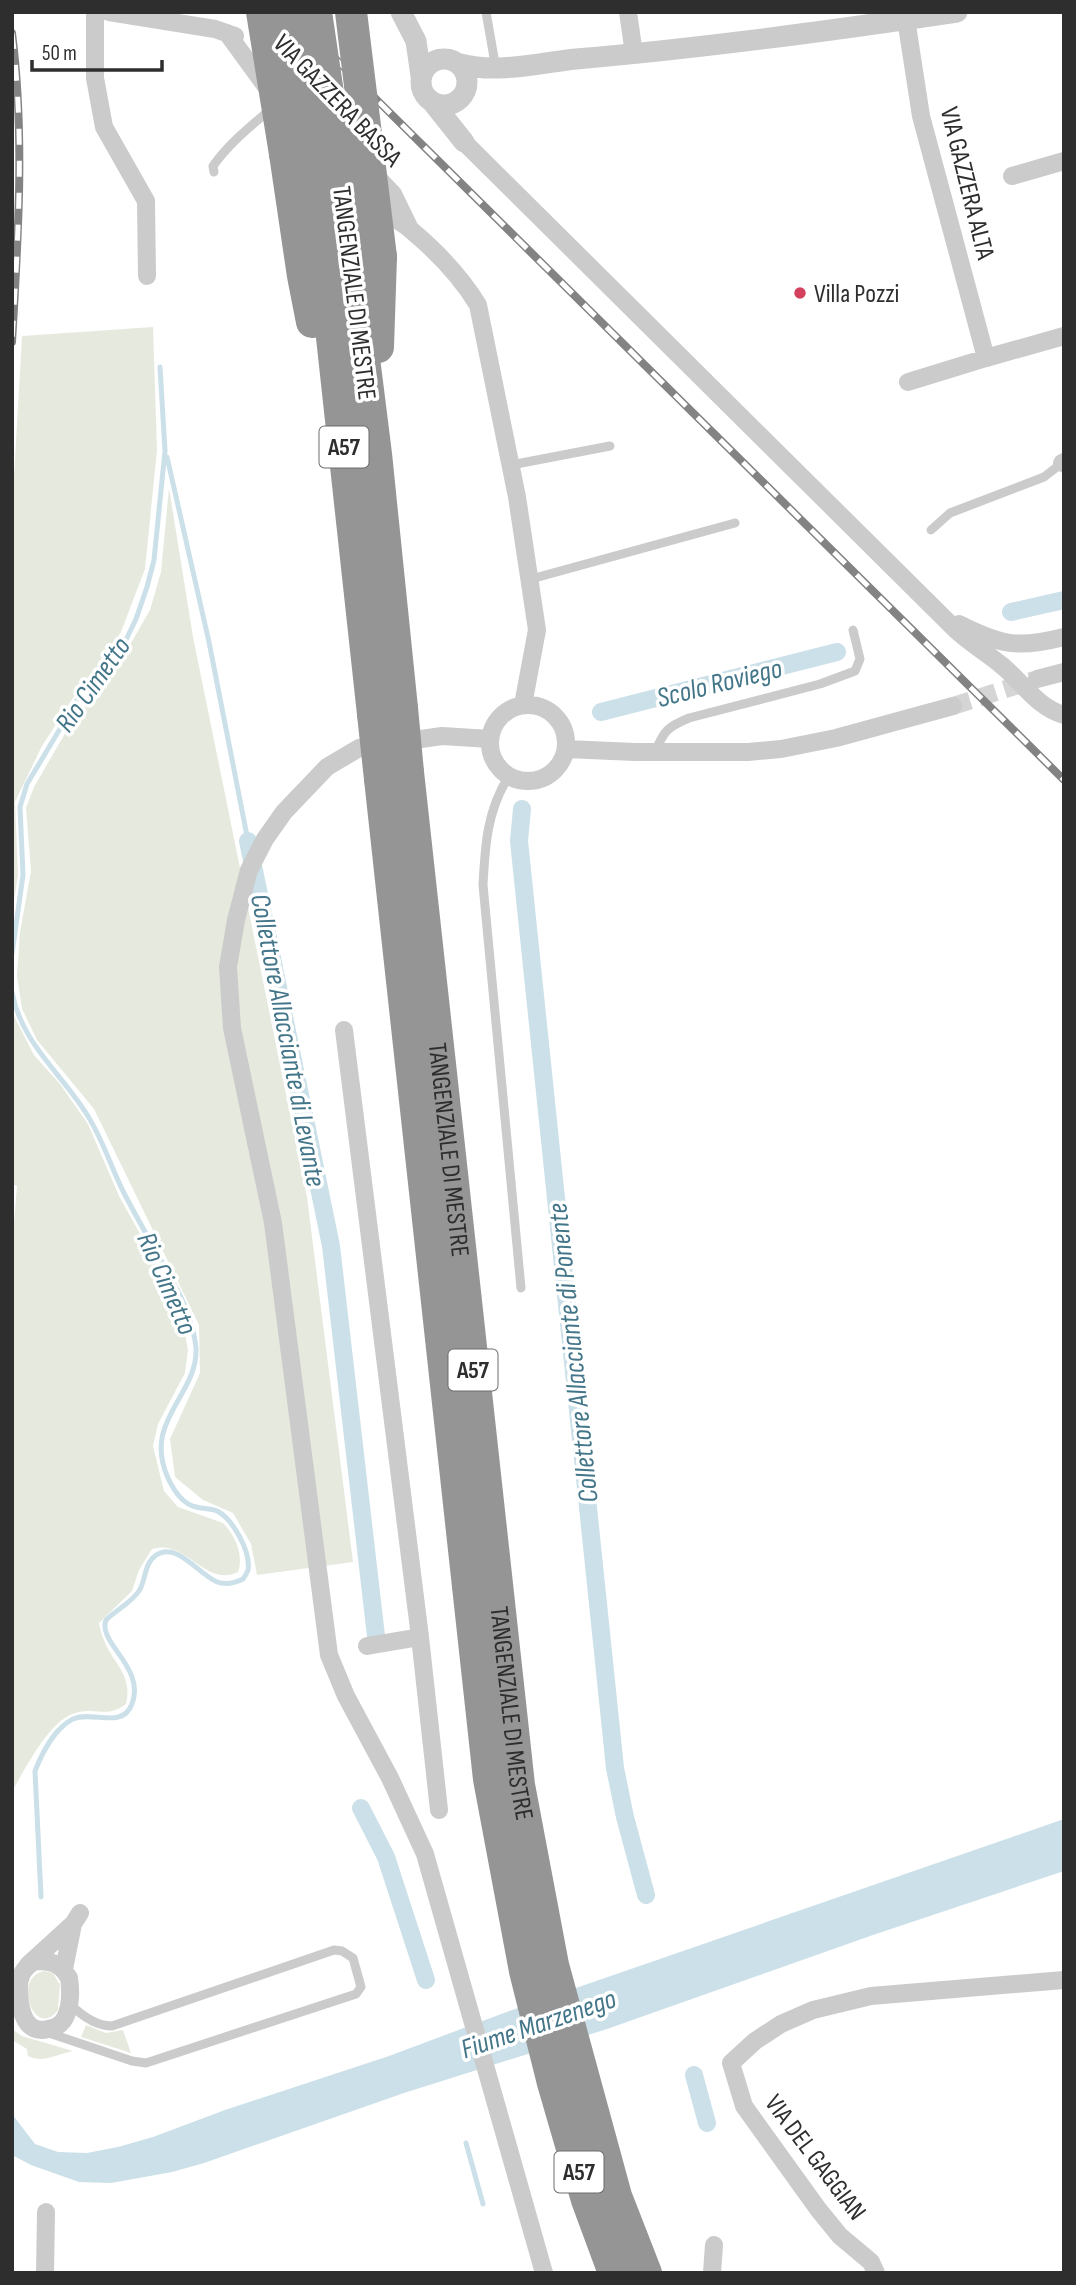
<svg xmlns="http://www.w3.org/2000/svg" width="1076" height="2285" font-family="'Sofia Sans Condensed',sans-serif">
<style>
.green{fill:#e6eade}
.water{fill:#cbe0e8}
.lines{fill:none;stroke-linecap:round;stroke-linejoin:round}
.stream{stroke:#cbe0e8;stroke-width:5}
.canal{stroke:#cbe0e8;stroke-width:18}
.minor-tunnel{stroke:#d5d5d5;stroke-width:18;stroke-dasharray:18 9;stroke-linecap:butt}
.service{stroke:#cbcbcb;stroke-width:9}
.minor{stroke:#cbcbcb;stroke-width:18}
.tertiary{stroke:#cbcbcb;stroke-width:21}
.motorway{stroke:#959595;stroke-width:32}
.rail-casing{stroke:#838383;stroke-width:8}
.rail{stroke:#fff;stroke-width:5;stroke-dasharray:16;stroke-linecap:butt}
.motorway-bridge{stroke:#959595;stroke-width:32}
.poi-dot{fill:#d5415c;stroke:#fff;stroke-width:2.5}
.labels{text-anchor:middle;stroke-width:7;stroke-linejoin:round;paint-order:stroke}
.shield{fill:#fff;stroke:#6d6d6d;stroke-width:2}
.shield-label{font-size:24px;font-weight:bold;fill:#2e2e2e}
.street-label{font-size:26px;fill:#2e2e2e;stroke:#fff}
.poi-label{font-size:26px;fill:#2e2e2e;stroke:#fff;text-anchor:start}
.water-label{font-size:28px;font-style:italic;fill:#447689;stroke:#fff}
</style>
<rect width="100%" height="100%" fill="#fff"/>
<path class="green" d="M153 327 157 450 145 569 121 632 97 670 75 695 42 746 15 802 18 875 12 914V513L22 336Z
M169 488 193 637 307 1197 353 1562 257 1575 251 1544 233 1513 203 1500 175 1477 170 1439 200 1373 199 1325 94 1109 37 1040 22 1009 17 976 20 932 31 871 26 808 34 787 71 723 123 657 150 610 161 572Z
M12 1012 34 1055 60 1084 88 1124 119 1196 159 1268 182 1318 188 1350 185 1373 158 1424 153 1446 164 1491 178 1507 223 1523C235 1535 244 1555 238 1572 205 1588 186 1538 152 1549L139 1570 132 1591 99 1623C100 1628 101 1634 104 1640 113 1664 133 1674 126 1704 107 1718 99 1708 79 1712 50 1717 27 1767 12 1791V1247L17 1186 12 1184Z
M44 1971 53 1973 60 1985 58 2010C35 2041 11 1978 44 1971Z
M86 2025 106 2033 123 2030 131 2053 81 2037Z
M12 2029 22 2036 73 2051C56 2054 44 2064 28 2056L27 2049 12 2040Z"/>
<path class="water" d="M1064 1819V1871L873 1935 607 2029 404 2093 204 2163 172 2172 111 2183 79 2182 31 2165 12 2155V2114L35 2144 58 2152 87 2153 118 2147 153 2137 225 2110 389 2056 504 2013Z"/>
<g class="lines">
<path class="stream" d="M167 457 209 642 248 841
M12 954 23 875 20 807 27 784 79 697 125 642 136 619 147 587 154 560 165 451 160 367
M12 992C21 1042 60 1072 86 1113 103 1139 111 1168 125 1195 138 1220 152 1244 166 1269 174 1284 184 1300 189 1317 192 1326 195 1338 196 1348 198 1396 142 1420 168 1478 174 1491 182 1504 196 1507 203 1509 211 1508 217 1511 233 1519 251 1552 248 1570 247 1573 245 1576 243 1579 235 1583 226 1585 217 1582 198 1574 176 1540 155 1556 144 1564 146 1580 139 1591 131 1603 116 1610 106 1620 97 1643 146 1667 132 1704 122 1730 92 1710 73 1719 55 1728 42 1753 35 1771L41 1897
M466 2143 483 2204"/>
<path class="canal" d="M1011 612 1064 600
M601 712 837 652
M522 809 519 841 615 1768 625 1817 646 1895
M248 841 331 1246 376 1636
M361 1808 386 1857 426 1980
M694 2075 707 2123"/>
<path class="minor-tunnel" d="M953 706 1034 680"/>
<path class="service" d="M486 12 496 69
M214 172 213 166C229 143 251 126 272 108
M511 465 610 446
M931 530 950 513 1044 477 1062 463
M531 579 735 523
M655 752C664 731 667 727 689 718L820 684 855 671 860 659 853 630
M509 776C487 810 485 846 483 885L521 1288
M46 2032 132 2061 146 2063 356 1994 361 1987 353 1958 342 1951 334 1950 112 2026C96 2026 81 2015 70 2004"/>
<path class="minor" d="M95 12V78L104 127 146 201 147 276
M109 12 215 29 235 36
M628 12 634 54
M906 19 921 116 986 358
M227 33 270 92
M464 142 957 631C970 643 985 652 1000 664 1021 680 1037 708 1064 715
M374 174 393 194 410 229
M1012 176 1064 161
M375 205C386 216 400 220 411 230 436 251 461 277 478 305L517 497 537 630 523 705
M908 382 986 358 1064 336
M1062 463 1064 462
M959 624C1001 645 1017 649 1064 637
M1037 679 1064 672
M490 743a38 38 0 1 1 76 0a38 38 0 1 1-76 0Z
M490 739 442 736 359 748 327 767 284 812 265 839 249 870 236 920 228 967 232 1028 273 1223 329 1655 346 1696 390 1778 425 1854 544 2273
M566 749 635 752H748L781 749 836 738 953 706
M344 1030 420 1637 439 1810
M367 1646 420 1637
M35 1961C52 1961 60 1963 69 1978 71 1991 71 2010 63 2021 59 2026 54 2028 48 2029 25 2035 20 2010 19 1993 18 1978 22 1968 35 1961Z
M28 1965 73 1924 80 1913
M64 1969 73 1924
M45 2273 46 2212
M712 2273 714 2245
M876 2273 871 2262 840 2236 818 2209 744 2106 731 2063 755 2041 781 2024 813 2010 871 1996 1064 1980"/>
<path class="tertiary" d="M401 12 416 41 421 76
M421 82a23 23 0 1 1 46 0a23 23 0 1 1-46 0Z
M460 64C497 74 538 63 576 59 703 48 830 31 957 12
M433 103 464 142"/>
<g class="motorway">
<path d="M285 154 303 276 312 322"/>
<path d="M315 181 373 714"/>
<path d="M346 215 376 454 402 708"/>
<path d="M378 347 381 257"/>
<path id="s1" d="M408 772 519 1785 553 1965 616 2196 646 2273"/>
<path d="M380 779 489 1779 525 1971 553 2083 587 2200 614 2273"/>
</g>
<g class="rail-casing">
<path id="rail" d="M288 12 1064 780
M12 33C25 136 18 239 12 342"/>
</g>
<use href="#rail" class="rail"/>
<path class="motorway-bridge" d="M262 12 285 154
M289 12 315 181
M316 12 346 215
M351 12 381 257
M402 708 408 772
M373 714 380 779"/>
</g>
<circle class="poi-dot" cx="800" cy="293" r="7"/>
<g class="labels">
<g class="shield">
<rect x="319.5" y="426.5" width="49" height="41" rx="5"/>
<rect x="448.5" y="1349.5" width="49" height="41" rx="5"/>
<rect x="554.5" y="2151.5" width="49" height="41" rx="5"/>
</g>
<g class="shield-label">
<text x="344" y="455">A57</text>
<text x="473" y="1378">A57</text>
<text x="579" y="2180">A57</text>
</g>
<g class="street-label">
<text transform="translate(338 100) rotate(46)" y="9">VIA GAZZERA BASSA</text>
<text transform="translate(968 183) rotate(76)" y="9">VIA GAZZERA ALTA</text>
<text transform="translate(355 293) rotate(83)" y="9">TANGENZIALE DI MESTRE</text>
<text dy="9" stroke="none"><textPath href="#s1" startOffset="380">TANGENZIALE DI MESTRE</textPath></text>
<text dy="9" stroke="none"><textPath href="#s1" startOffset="947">TANGENZIALE DI MESTRE</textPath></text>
<text transform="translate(816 2157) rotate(53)" y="9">VIA DEL GAGGIAN</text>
</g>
<g class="poi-label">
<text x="814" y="302">Villa Pozzi</text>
</g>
<g class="water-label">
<text transform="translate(719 682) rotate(-14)" y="10">Scolo Roviego</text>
<text transform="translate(92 684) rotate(-55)" y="10">Rio Cimetto</text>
<text transform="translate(289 1040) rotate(79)" y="10">Collettore Allacciante di Levante</text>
<text transform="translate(168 1283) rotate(66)" y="10">Rio Cimetto</text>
<text transform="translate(572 1353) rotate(-96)" y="10">Collettore Allacciante di Ponente</text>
<text transform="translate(538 2023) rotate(-19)" y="10">Fiume Marzenego</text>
</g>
</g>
<rect width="1076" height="2285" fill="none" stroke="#2e2e2e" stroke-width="28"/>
<path d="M32 60v10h130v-10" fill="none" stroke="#2e2e2e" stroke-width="3.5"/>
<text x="42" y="60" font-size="21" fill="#2e2e2e" stroke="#ffffff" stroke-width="5" paint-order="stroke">50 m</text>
</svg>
